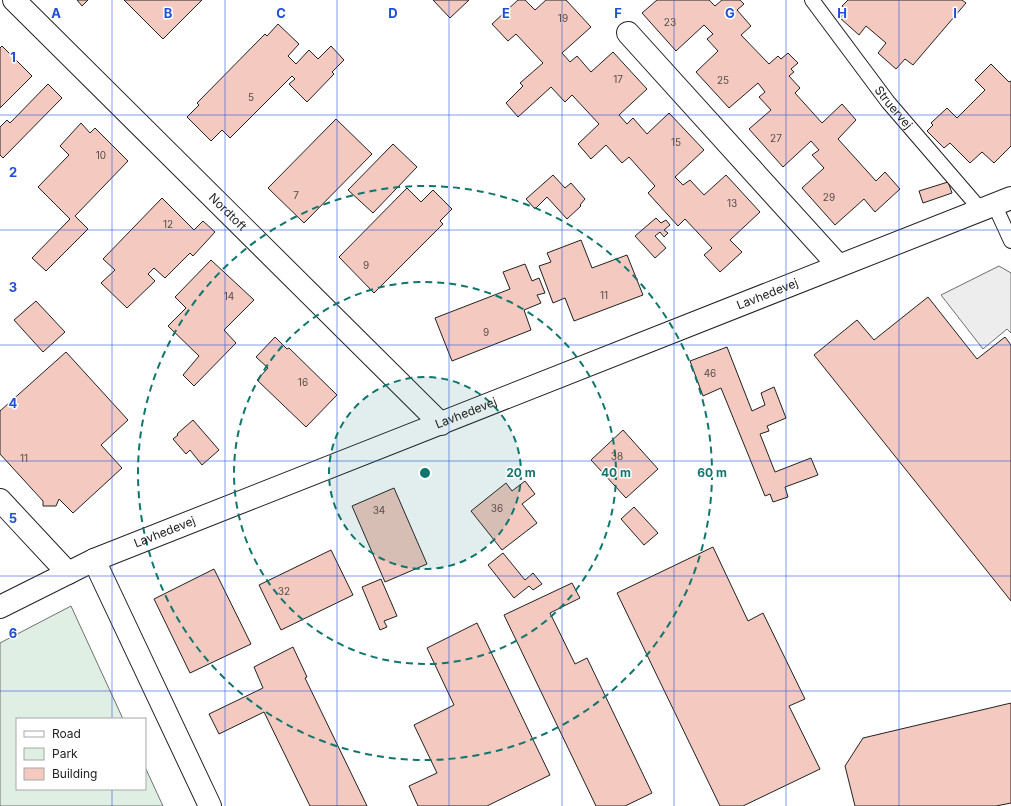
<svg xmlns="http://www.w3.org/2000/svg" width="1011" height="806" font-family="Inter,sans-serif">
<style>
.green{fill:#e0efe3;stroke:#6f6f6f}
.parking{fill:#ededed;stroke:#6f6f6f}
.building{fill:#f3c9c0;stroke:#222}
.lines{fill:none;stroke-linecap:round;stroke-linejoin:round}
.lane-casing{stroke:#222;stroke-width:16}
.street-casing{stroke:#222;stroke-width:24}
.lane{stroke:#fff;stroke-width:14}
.street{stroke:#fff;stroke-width:22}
.grid{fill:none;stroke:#1d4ed8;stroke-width:1;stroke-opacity:0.55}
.ring{fill:none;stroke:#0f766e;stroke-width:2;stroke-dasharray:7 5}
.labels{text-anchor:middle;stroke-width:3;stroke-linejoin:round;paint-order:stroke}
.number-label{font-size:10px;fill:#564c4a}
.street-label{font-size:12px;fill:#222;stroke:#fff}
.grid-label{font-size:13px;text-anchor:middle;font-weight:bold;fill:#1d4ed8;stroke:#fff;stroke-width:3;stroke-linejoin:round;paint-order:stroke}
.centre{fill:#0f766e;stroke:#fff;stroke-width:2}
.ring-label{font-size:12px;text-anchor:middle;font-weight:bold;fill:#0f766e;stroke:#fff;stroke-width:3;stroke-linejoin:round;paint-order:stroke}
</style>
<rect width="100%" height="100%" fill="#fff"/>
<path class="green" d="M71 606 123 719H17V789H145V767L163 806H0V643Z"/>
<path class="parking" d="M999 266 1011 273V333L1007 329 983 349 941 295Z"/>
<path class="building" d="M77 0H88L82 6Z
M124 0H202L163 39Z
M433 0H469L450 18Z
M518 0H525L535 10 546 0H566L591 27 562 53 570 62 577 56 591 72 613 52 647 89 619 115 627 124 633 118 647 134 669 113 704 150 675 177 683 185 690 180 704 195 726 175 760 212 730 240 742 252 720 272 704 255 712 248 685 219 678 226 648 193 655 186 629 157 622 163 606 145 591 159 578 144 599 124 572 95 565 102 551 87 518 117 506 103 523 86 520 83 543 63 516 34 508 41 492 24Z
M657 0H709L715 6 722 0H740L744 4 737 10 751 26 741 35 769 64 778 56 781 59 788 53 798 63 791 69 794 72 789 76 800 88 795 93 822 123 842 104 856 120 838 139 876 181 885 172 900 189 875 212 864 199 835 225 802 188 824 168 812 155 819 150 811 141 783 167 749 129 771 110 759 97 765 92 758 83 729 108 696 72 718 51 707 39 713 34 704 25 676 51 642 13Z
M848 0H962L966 3 913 65 905 59 896 69 878 53 886 43 866 26 859 35 840 18 847 10 842 6Z
M278 24 299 44 288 56 296 64 309 50 318 59 331 46 344 60 332 72 334 74 307 102 289 84 295 79 292 76 230 138 222 130 211 141 187 117 199 105 197 103 265 34 267 36Z
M2 46 32 76 0 108V48Z
M991 64 1009 82 1011 81V146L994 163 982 152 970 163 950 143 944 148 927 131 933 125 931 123 947 108 957 118 985 90 975 80Z
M48 84 62 98 3 158 0 155V127L7 120 10 123Z
M336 119 372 154 304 223 268 188Z
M81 123 90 133 95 128 128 161 75 216 88 229 46 271 32 258 70 219 38 187 69 155 60 146Z
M393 144 417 167 373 213 348 190Z
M553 175 565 188 571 183 585 199 580 205 581 206 567 219 547 197 535 209 526 199Z
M948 182 952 193 923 203 919 191Z
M407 188 421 202 433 190 452 209 440 221 443 224 374 293 339 257Z
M162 198 194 230 203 221 215 232 193 256 190 253 165 278 154 268 148 274 155 281 127 308 101 283 115 270 103 259Z
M656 218 661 223 666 220 670 225 664 230 668 233 664 237 660 232 655 236 666 248 655 258 635 236Z
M581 240 592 268 627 255 643 295 574 321 565 298 553 303 539 266 551 262 547 253Z
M211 260 254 300 224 330 236 343 194 386 183 375 199 356 168 326 186 308 175 297Z
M525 264 532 281 539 278 545 293 537 295 541 303 524 310 531 330 452 361 435 318 510 289 503 272Z
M928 297 977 359 1005 337 1011 345V601L814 355 857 320 874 340Z
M36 301 65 332 43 352 14 320Z
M275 337 287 349 289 348 337 395 306 427 257 380 268 368 256 357Z
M727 347 752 411 765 405 761 393 774 387 786 418 767 426 769 431 760 434 775 472 811 458 818 475 785 487 788 497 773 502 770 494 765 496 721 388 703 396 690 361Z
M66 352 128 420 101 445 122 468 73 513 59 499 56 506H43V501L0 454V411Z
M193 420 219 450 202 465 190 450 186 454 173 439 178 435 177 434Z
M623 430 658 469 626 498 591 460Z
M525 481 535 494 522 504 537 523 502 550 471 511 506 483 512 491Z
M394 488 427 564 385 582 352 506Z
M634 507 658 533 644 545 621 519Z
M713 547 748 621 763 613 805 699 789 706 820 769 743 806H720L617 593Z
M331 550 353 595 281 630 259 585Z
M503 553 525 580 533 573 542 584 533 590 529 586 514 598 488 565Z
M214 569 251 644 190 673 154 599Z
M381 579 397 616 384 621 387 627 380 630 362 587Z
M572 583 580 598 550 613 575 664 587 658 652 793 625 806H596L504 615Z
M477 623 550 775 487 806H418L409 786 437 773 414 725 454 705 427 648Z
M293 647 307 677 305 678 367 806H310L264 712 219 734 209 714 263 688 254 667Z
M1011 703V803L996 806H855L845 766 863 738Z"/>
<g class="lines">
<g class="lane-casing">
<g id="lane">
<path id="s1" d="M812 0 888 102 981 210"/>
<path d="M994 204 1011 241"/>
</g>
</g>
<g class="street-casing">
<g id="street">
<path id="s2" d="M14 0 441 424"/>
<path d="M628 33 838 265"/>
<path d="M0 500 68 573"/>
<path d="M94 560 210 806"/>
<path id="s3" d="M0 607 94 560 1011 198"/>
</g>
</g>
<use href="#lane" class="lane"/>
<use href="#street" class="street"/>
</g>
<path class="grid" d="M112 0V719M225 0V806M337 0V806M449 0V806M562 0V806M674 0V806M786 0V806M899 0V806M0 115H1011M0 230H1011M0 345H1011M0 461H1011M0 576H1011M0 691H1011M112 789V806"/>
<circle cx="425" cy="473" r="96" fill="#0f766e" fill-opacity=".12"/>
<g class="ring">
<circle cx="425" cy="473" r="96"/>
<circle cx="425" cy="473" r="191"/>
<circle cx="425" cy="473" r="287"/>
</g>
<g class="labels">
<g class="number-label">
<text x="563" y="22">19</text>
<text x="670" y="26">23</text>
<text x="618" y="83">17</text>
<text x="723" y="84">25</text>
<text x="251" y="101">5</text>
<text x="776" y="142">27</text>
<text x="676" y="146">15</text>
<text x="101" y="159">10</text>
<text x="296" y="199">7</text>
<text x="829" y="201">29</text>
<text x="732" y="207">13</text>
<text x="168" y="228">12</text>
<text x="366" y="269">9</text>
<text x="604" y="299">11</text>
<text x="229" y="300">14</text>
<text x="486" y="336">9</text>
<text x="710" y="377">46</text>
<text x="303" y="386">16</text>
<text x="617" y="460">38</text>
<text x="24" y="462">11</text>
<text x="497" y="512">36</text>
<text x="379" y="514">34</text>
<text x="284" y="595">32</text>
</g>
<g class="street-label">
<text dy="4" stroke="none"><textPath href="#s1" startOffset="135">Struervej</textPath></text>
<text dy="4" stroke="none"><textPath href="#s2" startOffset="301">Nordtoft</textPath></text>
<text dy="4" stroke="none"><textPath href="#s3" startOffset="829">Lavhedevej</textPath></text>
<text dy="4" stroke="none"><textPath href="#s3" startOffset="505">Lavhedevej</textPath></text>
<text dy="4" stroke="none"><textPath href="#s3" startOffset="181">Lavhedevej</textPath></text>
</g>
</g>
<g class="grid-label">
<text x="56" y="18">A</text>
<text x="168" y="18">B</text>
<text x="281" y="18">C</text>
<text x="393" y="18">D</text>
<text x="506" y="18">E</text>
<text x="618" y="18">F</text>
<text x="730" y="18">G</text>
<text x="842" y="18">H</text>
<text x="955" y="18">I</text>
<text x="13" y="62">1</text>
<text x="13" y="177">2</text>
<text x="13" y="292">3</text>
<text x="13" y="408">4</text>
<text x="13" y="523">5</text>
<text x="13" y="638">6</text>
</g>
<circle cx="425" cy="473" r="6" class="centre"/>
<g class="ring-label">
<text x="521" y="477">20 m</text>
<text x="616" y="477">40 m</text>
<text x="712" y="477">60 m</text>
</g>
<rect x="16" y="718" width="130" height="72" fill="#ffffff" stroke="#a7a7a7"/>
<rect x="24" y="731" width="20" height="6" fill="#ffffff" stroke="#a7a7a7"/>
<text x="52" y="738" font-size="12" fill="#222222">Road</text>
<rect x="24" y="748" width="20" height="12" fill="#e0efe3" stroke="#a7a7a7"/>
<text x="52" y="758" font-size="12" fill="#222222">Park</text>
<rect x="24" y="768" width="20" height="12" fill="#f3c9c0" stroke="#a7a7a7"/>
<text x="52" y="778" font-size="12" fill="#222222">Building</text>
</svg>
